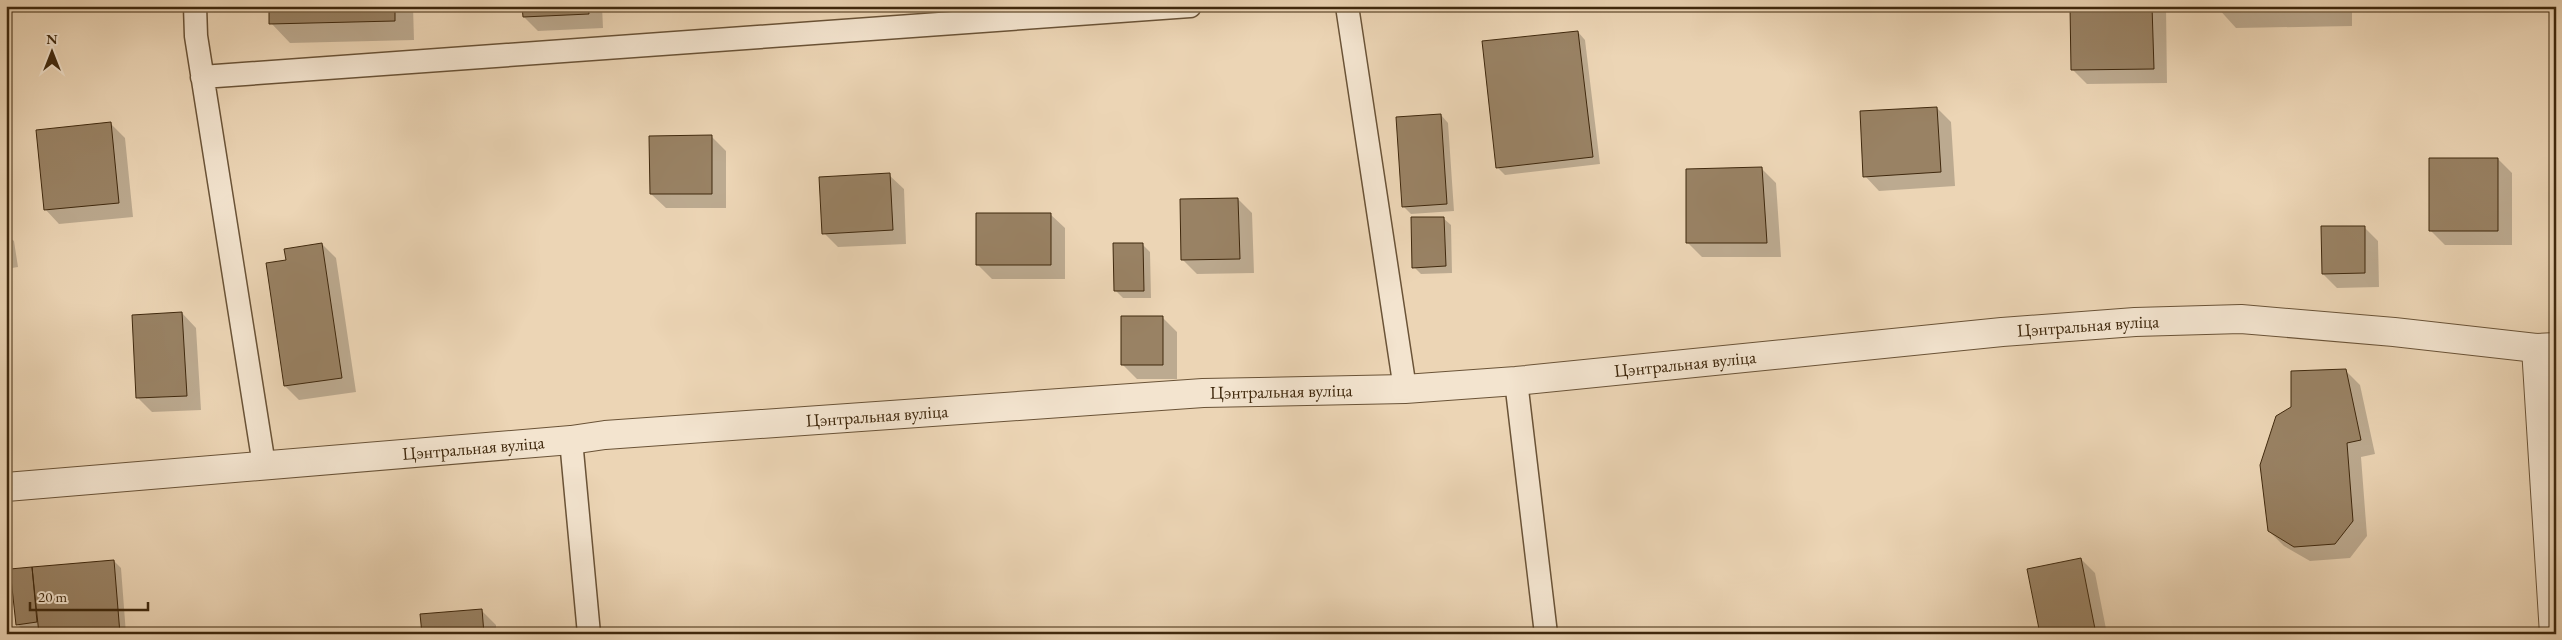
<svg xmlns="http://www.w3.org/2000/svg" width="2562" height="640" font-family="'EB Garamond',serif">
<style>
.shadow{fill:#0003}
.building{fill:#998264;stroke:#3f280d}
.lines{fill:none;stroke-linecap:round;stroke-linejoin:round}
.lane-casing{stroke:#6a5337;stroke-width:25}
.street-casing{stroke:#6a5337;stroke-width:30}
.lane{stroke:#f3e4cf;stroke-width:22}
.street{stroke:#f3e4cf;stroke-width:28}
.labels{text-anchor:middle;stroke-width:4;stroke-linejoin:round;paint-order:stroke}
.street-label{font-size:18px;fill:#3f280d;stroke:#f3e4cf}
</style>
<rect width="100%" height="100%" fill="#ecd5b5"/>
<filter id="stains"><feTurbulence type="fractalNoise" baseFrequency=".004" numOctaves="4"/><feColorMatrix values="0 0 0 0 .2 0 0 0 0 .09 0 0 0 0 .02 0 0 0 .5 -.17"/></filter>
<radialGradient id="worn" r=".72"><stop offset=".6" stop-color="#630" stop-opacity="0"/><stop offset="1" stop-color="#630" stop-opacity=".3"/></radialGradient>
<path class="shadow" d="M270 6H413L414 40 290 43 271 23Z
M523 6H602L603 28 538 31 524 17Z
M2071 6H2166L2167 83 2087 84 2073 70Z
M2216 6H2352V26L2236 28Z
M1578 32 1585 40 1600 164 1505 175 1498 168Z
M1937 108 1951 122 1955 186 1879 191 1865 176Z
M1441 115 1448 123 1454 211 1411 214 1404 207Z
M111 124 125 138 133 217 59 224 45 209Z
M711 136 726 151V208H666L651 194Z
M2498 159 2512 173V245H2445L2430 230Z
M1761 168 1776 183 1781 257H1702L1687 242Z
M889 175 904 189 906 244 838 247 824 233Z
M1238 199 1252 213 1254 273 1197 274 1182 259Z
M1050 214 1065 228V279H992L977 264Z
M1443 218 1451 225 1452 273 1421 274 1414 267Z
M2364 227 2378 241 2379 287 2337 288 2323 274Z
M6 234 14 241 18 267 6 269Z
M322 244 336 258 356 392 299 400 285 386 287 261Z
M1143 245 1150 252 1151 298H1123L1115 290Z
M182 313 196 328 201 410 152 412 138 398Z
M1162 317 1177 332V379H1137L1122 364Z
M2345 370 2360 385 2375 454 2361 457 2367 536 2350 558 2310 561 2284 546 2269 531Z
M2081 559 2095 573 2107 634H2042Z
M114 561 121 568 126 634H40L39 630 25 632 17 624 11 570Z
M481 610 496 625V634H423Z"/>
<path class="building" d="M269 6H395V21L269 24Z
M522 6H588L589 14 523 17Z
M2070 6H2152L2154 69 2071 70Z
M2215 6H2333V7L2215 9Z
M1578 31 1593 157 1496 168 1482 41Z
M1937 107 1941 172 1863 177 1860 111Z
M1441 114 1447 204 1402 207 1396 117Z
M111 122 119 203 44 210 36 130Z
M712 135V194H650L649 136Z
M2429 158H2498V231H2429Z
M1762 167 1767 243H1686V169Z
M890 173 893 230 822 234 819 177Z
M1238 198 1240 259 1181 260 1180 199Z
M976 213H1051V265H976Z
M1411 217H1444L1446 266 1412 268Z
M2321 226H2365V273L2322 274Z
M6 232 11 260 6 261Z
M322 243 342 378 284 386 266 263 286 260 284 249Z
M1113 243H1143L1144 291H1114Z
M182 312 187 396 136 398 132 315Z
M1121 316H1163V365H1121Z
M2346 369 2361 440 2347 443 2353 521 2335 544 2294 547 2268 531 2260 465 2276 416 2291 407V371Z
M2081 558 2096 634H2040L2027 569Z
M114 560 120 634H39L32 567Z
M32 567 37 622 16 625 10 569Z
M482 609 484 634H422L420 614Z"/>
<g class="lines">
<g class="lane-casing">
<path id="lane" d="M195 6 196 36 264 465
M1347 6 1405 389
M202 77 1190 6
M1516 381 1546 634
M571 440 589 634"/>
</g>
<g class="street-casing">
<g id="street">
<path d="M2536 348 2554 634"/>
<path id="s1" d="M6 487 571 440 605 435 1203 393 1405 389 1516 381 2002 332 2135 322 2241 319 2394 332 2536 348 2556 347"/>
</g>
</g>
<use href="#lane" class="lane"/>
<use href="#street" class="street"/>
</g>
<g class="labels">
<g class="street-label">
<text dy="6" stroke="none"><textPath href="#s1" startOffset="2089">Цэнтральная вуліца</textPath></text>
<text dy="6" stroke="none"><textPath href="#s1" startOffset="1684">Цэнтральная вуліца</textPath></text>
<text dy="6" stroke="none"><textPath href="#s1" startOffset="1279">Цэнтральная вуліца</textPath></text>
<text dy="6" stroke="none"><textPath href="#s1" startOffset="874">Цэнтральная вуліца</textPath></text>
<text dy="6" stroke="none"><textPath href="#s1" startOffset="469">Цэнтральная вуліца</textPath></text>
</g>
</g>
<rect width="2562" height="640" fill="none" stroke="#ecd5b5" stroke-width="25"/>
<rect x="8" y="8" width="2547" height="625" fill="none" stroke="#3f280d" stroke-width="2.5"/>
<rect x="12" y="12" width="2537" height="615" fill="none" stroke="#3f280d"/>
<g transform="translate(52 52)" stroke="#f3e4cf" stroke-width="4" paint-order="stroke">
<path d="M0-4L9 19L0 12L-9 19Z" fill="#3f280d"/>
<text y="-8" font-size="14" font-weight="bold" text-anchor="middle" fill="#3f280d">N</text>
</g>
<path d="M30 602v8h118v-8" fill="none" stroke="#3f280d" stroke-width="2.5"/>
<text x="38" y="602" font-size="15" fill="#3f280d" stroke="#f3e4cf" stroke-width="4" paint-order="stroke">20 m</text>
<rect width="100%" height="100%" filter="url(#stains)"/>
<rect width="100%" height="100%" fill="url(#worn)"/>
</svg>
